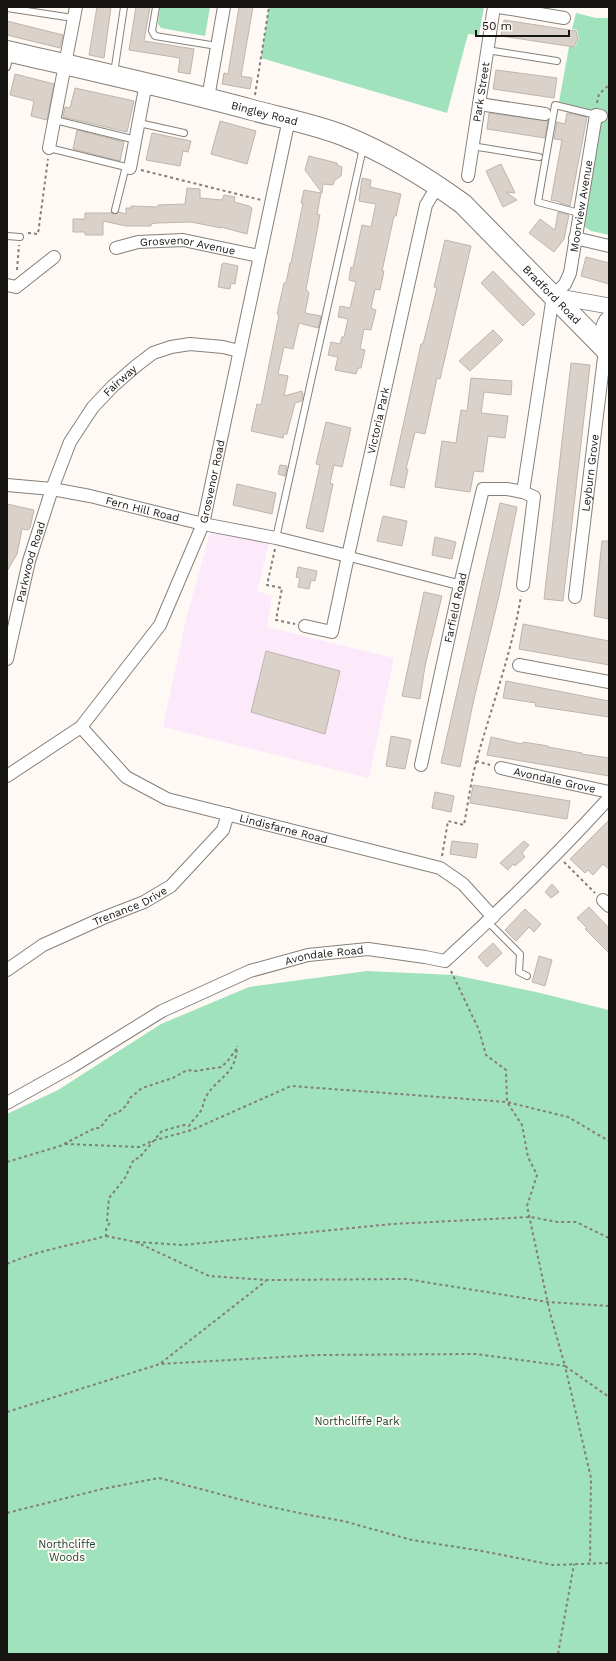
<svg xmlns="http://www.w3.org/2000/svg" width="616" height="1661" font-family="'Work Sans',sans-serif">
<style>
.education{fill:#fceafb}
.green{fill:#a0e2bc}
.building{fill:#d9d1ca;stroke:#bdb5ae}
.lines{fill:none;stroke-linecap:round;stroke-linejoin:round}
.service-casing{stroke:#878079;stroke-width:8}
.pedestrian-casing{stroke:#878079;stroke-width:11}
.minor-casing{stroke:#878079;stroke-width:14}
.tertiary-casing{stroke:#878079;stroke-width:17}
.trunk-casing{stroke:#878079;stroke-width:22}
.path{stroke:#827e7b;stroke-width:2;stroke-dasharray:3 3;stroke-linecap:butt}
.service{stroke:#fff;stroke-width:6}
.pedestrian{stroke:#fff;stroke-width:9}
.minor{stroke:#fff;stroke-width:12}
.tertiary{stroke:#fff;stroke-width:15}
.trunk{stroke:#fff;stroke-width:20}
.labels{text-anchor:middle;stroke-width:4;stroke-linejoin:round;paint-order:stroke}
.street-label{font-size:11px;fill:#171512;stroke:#fef9f5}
.park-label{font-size:11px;fill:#1c4530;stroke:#fef9f5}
</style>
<rect width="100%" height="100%" fill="#fef9f5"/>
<path class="education" d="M211 530 269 543 257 591 272 596 267 627 394 658 369 778 163 727 187 615Z"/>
<path class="green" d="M160 7H210L205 36 161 28 158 24Z
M269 7H484L479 35 468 34 447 113 261 58Z
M576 13 596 18H607L609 20V235L591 231 582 225 601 113 559 102 569 47H575L579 38 577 30 572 29Z
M367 971 454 975 536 992 609 1010V1654H7V1114L58 1090 161 1024 249 987Z"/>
<path class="building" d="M97 7H111L104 58 89 55Z
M136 7H150L144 41 194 49 190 74 178 72 180 58 129 50Z
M239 7H253L241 76 252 78 250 89 222 84 224 73 228 74Z
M504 20 576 31 578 38 574 47 501 36Z
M7 21 63 35 60 48 7 35Z
M496 70 557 78 554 98 493 89Z
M15 74 54 84 47 120 31 116 34 101 10 95Z
M75 88 134 101 127 132 63 117 65 107 70 108Z
M489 113 548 121 545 138 487 129Z
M567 113 587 117 570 206 560 203V202L551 200 562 140 554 139 557 122 565 124Z
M220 121 256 131 247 164 211 154Z
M77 130 124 142 120 161 73 149Z
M152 133 191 141 188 152 183 151 180 166 146 160Z
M309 156 337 163V165L342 167 341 176 334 181 333 185 323 184 322 193 305 170Z
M501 164 515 193 506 192 517 200 503 207 486 171Z
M362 178 371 180 370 187 401 194 396 216H394L382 271H384L380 290 375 289 371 308 376 310 371 330 364 329 360 349 365 350 361 368H358L356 374 335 370 338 357 328 355 331 342 340 344 342 337H344L348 319 338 317 340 306 350 308 356 282 349 280 351 267 353 268 362 225 371 227 376 204 359 201Z
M187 188 200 189V198L222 200 224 195 235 197 234 202 249 206 252 208 247 234 221 227V228L191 222 156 223 151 224V226H126L103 221V235H85V232H73V219H85V213H110L111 212 114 214 119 212 126 214V208H131V206L158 207V205L185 204Z
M304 190 321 193 317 214 320 215 306 289 309 293 305 313 321 316 318 328 299 323 293 349 284 347 278 374 288 376 284 396 302 391 303 395 302 401 295 403 287 434H284L283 438 251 431 257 404 261 405 279 315 277 314 284 283H286L290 263H291L303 203H301Z
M558 212 569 215 564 239 554 252 529 233 540 219 555 230Z
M445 240 471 246 440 379 437 378 425 434 415 432 406 469H408L404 488 390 485 421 344H423L437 288 434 287Z
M586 257 609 263V284L581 276Z
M224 263 238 266 235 284 231 283 230 289 218 287 222 264Z
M493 271 535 314 523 326 481 283Z
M493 330 503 340 470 371 459 361Z
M571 363 590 365 563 601 544 599Z
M471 378 512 381 511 395 484 392 481 413 508 416 505 438 488 436 483 472 474 471 470 492 435 487 442 441 456 443 461 410 467 411Z
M326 422 351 428 342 467 334 465 330 483 333 484 323 532 306 528 320 465 316 464Z
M280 465 287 466 285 476 278 474Z
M237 484 276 493 272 514 233 505Z
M500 503 517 507 499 596 473 703 460 767 441 763Z
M7 504 34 510 30 528 28 530 22 529 17 554 7 571Z
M383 516 407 521 402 546 377 541Z
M435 537 456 542 452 559 432 555Z
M602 541H609V619L594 616Z
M298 567 317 571 315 581 311 580 309 589 298 587 300 578 296 577Z
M424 592 442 596 425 666 420 699 402 696Z
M523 624 609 641V665L519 649Z
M266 651 340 671 325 734 251 712Z
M506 681 609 701V717L535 706 536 703 503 698Z
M391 736 411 740 405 769 386 766Z
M491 737 522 744 523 742 548 746V747L582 753V754L609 758V776L487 755Z
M473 785 570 801 567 819 470 803Z
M435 792 454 796 451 812 432 808Z
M609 820V869L603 864 593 875 588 870 585 873 570 859Z
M452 841 478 844 476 858 450 854Z
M524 841 529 845 522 853 525 857 515 866 513 864 508 870 500 863Z
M552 884 559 892 551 898 545 892Z
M589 907 609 928V953L585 929 587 928 577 918Z
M525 909 541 924 534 932 529 927 516 941 505 930Z
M493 943 502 953 487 967 478 957Z
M539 956 552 960 545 986 532 982Z"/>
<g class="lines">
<g class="service-casing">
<path id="service" d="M156 7 152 31 155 36 217 46
M7 8 73 18
M487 50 557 61
M7 67 10 54
M114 73 124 7
M55 120 136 140
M139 123 184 133
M472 146 539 157
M49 148 130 168
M115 210 126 166
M579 213 538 202 555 105 596 115
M7 236 20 237
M276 538 363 148
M488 922 520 954 519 972 527 976"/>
</g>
<g class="pedestrian-casing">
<path id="pedestrian" d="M348 556 460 585"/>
</g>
<g class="minor-casing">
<g id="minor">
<path d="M499 7 564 18"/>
<path d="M208 98 224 7"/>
<path d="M479 104 545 114"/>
<path d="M49 148 76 7"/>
<path d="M130 168 146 83"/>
<path id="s1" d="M468 176 494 7"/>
<path d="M575 238 609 246"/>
<path id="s2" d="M116 248 138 242 183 240 259 256"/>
<path d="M7 285 16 287 54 257"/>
<path id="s3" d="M7 485 52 489 90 496 203 524 276 538 348 556"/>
<path id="s4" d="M523 585 534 497 523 492 553 296 565 284 570 273 596 115 601 116"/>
<path id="s5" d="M575 597 605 349"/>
<path id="s6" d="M305 626 332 632 348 556 426 205 438 185"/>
<path id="s7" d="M7 659 29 561 52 489 70 442 93 407 113 386 136 366 153 353 171 347 190 344 223 347 239 351"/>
<path d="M519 665 609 682"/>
<path id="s8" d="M81 727 126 777 167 799 440 868 463 884 493 917"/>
<path id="s9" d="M421 765 460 585 483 489H507L523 492"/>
<path id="s10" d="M501 768 609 792"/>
<path id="s11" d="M7 776 81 727 160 625 203 524 289 119"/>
<path d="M603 900 609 906"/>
<path id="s12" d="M7 970 43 945 103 918 144 902 171 886 223 830 228 814"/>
<path id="s13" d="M7 1103 73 1066 162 1011 250 971 308 955 368 949 425 957 445 961C502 909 557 855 609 798"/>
</g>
</g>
<g class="tertiary-casing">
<path id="tertiary" d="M553 296 609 306
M605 349C604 338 600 326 609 318"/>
</g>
<g class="trunk-casing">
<g id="trunk">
<path id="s14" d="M7 51C89 70 171 88 252 110 282 118 313 124 342 135 385 152 426 177 463 204L609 353"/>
</g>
</g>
<path class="path" d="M255 95 269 7
M597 103 599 94 609 85
M141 170 261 200
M28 233 38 234 48 159
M17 270 19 245
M275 549 267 585 282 588 276 620 295 624
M476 761 490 765
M442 856 448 821 464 825C468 803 471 780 477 759 492 705 512 652 521 596
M564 862 595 893
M451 971 479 1030 486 1055 506 1070 507 1102 522 1125 528 1157 537 1175 527 1206 550 1313 565 1366 609 1397
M65 1144 140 1147 152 1141 192 1130 291 1086 507 1102 568 1117 609 1141
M7 1162 60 1146 95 1128H100L111 1114 118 1113 127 1105 130 1098 142 1088 173 1078 187 1070 195 1071 221 1067 227 1062 237 1048
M106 1236 136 1242 209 1276 267 1280 406 1279 548 1302 609 1306
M137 1242 183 1245 392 1224 530 1217 558 1222H576L609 1238
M7 1264C38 1250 73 1245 106 1236V1230L110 1222 107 1220 109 1198 125 1178 134 1159 139 1158 162 1131 184 1125 189 1126C193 1119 197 1117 200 1112 204 1107 203 1100 207 1095 220 1075 236 1075 237 1046
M161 1363 266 1281
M7 1412 160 1364 317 1355 476 1354 565 1366 591 1478 590 1564
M7 1513 102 1489 159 1478 257 1504 304 1514 343 1521 412 1540 482 1551 553 1565 609 1563
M558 1654 574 1564"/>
<use href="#service" class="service"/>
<use href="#pedestrian" class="pedestrian"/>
<use href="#minor" class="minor"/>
<use href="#tertiary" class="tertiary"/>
<use href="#trunk" class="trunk"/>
</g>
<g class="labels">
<g class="street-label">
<text dy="4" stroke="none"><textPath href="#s1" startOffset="85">Park Street</textPath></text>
<text dy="4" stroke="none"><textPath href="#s14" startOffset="265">Bingley Road</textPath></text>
<text dy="4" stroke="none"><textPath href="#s4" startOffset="396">Moorview Avenue</textPath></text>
<text dy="4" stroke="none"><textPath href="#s2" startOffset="73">Grosvenor Avenue</textPath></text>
<text dy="4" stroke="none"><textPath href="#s14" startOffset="612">Bradford Road</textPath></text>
<text dy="4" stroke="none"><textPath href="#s7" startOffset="306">Fairway</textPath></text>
<text dy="4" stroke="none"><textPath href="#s6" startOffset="244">Victoria Park</textPath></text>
<text dy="4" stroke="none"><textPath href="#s5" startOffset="125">Leyburn Grove</textPath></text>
<text dy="4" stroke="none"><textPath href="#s11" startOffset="371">Grosvenor Road</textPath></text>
<text dy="4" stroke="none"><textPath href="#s3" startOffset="138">Fern Hill Road</textPath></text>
<text dy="4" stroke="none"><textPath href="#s7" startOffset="100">Parkwood Road</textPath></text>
<text dy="4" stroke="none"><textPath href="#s9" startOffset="161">Farfield Road</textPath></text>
<text dy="4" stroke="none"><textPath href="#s10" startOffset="55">Avondale Grove</textPath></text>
<text dy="4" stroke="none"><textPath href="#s8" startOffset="234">Lindisfarne Road</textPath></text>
<text dy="4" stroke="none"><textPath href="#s12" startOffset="139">Trenance Drive</textPath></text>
<text dy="4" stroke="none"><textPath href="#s13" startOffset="353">Avondale Road</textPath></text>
</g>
<g class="park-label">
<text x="357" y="1425">Northcliffe Park</text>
<text x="67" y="1548">Northcliffe<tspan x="67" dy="13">Woods</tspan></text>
</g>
</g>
<rect width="616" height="1661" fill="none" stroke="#171512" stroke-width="16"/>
<path d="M476 30v6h93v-6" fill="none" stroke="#171512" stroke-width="2"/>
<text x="482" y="30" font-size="12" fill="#171512" stroke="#fef9f5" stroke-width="3" paint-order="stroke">50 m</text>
</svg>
